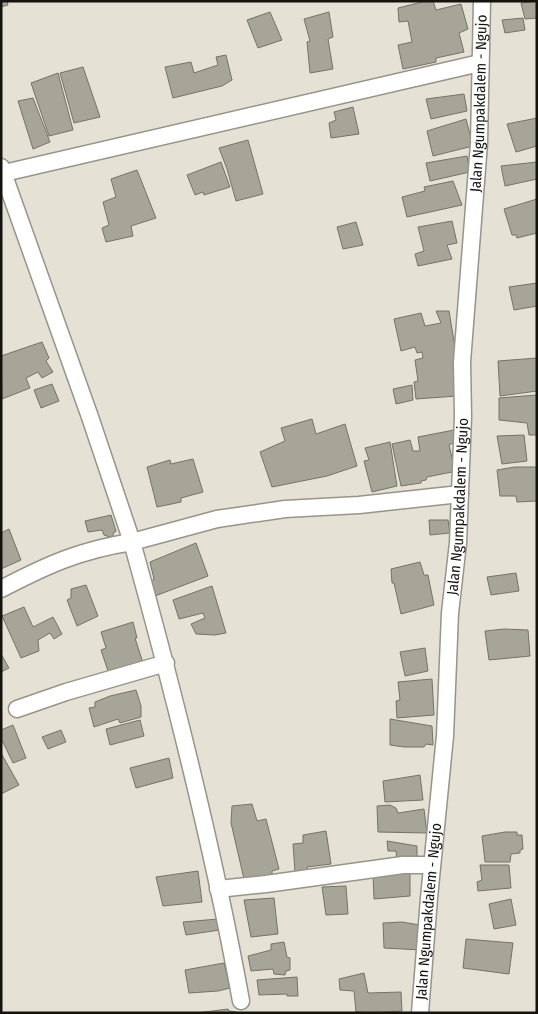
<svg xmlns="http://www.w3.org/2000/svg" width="538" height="1014" font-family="'Fira Sans Condensed',sans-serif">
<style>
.building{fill:#a7a498;stroke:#757367}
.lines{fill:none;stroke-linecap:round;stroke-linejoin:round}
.minor-casing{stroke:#979488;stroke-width:19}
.minor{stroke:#fff;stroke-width:16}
.labels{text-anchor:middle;stroke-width:5;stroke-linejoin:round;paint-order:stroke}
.street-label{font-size:15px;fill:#14130f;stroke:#e5e2d5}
</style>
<rect width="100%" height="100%" fill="#e5e2d5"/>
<path class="building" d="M1 1H7L8 5 1 7Z
M426 1H433L436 10 461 4 468 29 459 33 464 52 436 58V62L403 69 398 45 412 42 408 21 399 22 398 8Z
M537 1V18L525 19 521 3Z
M270 12 282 40 258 48 247 20Z
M329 12 333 37 328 39 333 69 310 73 307 42 310 41 304 19Z
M523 18 525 30 505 33 502 20Z
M226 55 232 80 222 86 173 98 165 67 191 62 194 73 218 65 216 57Z
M83 67 100 117 74 123 60 73Z
M58 73 73 130 49 136 31 83Z
M464 94 467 111 431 119 426 99Z
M33 98 50 142 33 149 18 101Z
M353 107 359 134 331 138 329 123 336 120 334 112Z
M537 118V146L516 152 507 124Z
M466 119 473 146 433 156 427 131Z
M248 140 263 194 236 201 227 169 219 148Z
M467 156 470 172 430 181 426 163Z
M221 162 230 187 204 195 203 192 195 195 187 175Z
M537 162V179L505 186 501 166Z
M137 170 156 218 131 226 133 236 106 242 102 228 109 225 103 202 116 197 111 179Z
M453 181 462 205 407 217 402 197 425 191 424 187Z
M537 199V233L517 238 516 235H512L504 209Z
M452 221 457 243 447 245 452 259 418 266 415 254 424 251 418 227Z
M356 222 363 245 343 249 337 227Z
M537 283V306L514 310 509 287Z
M436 311H449L460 378 457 396 416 399 414 382 418 381 415 360 423 358 422 352 417 353 415 347 401 351 394 319 421 313 425 326 441 323Z
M42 342 49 358 46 361 53 372 42 378 38 372 26 378 30 388 2 399 1 356Z
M537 358V391L500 396 498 361Z
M52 384 59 401 41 408 34 390Z
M412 385 413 400 396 404 393 389Z
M537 395V435H529L527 423 499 420V398Z
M312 419 316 434 345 424 357 466 327 476 272 487 260 452 285 441 281 428Z
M454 430 457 441 449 445 454 466 452 472 427 477 426 480 421 481V483L401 486 392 444 410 440 413 451H420L418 437Z
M524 435 527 461 502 464 497 436Z
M390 442 397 486 372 492 364 461 369 460 365 448Z
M193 459 203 492 181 498V502L157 507 147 467 170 460 171 464Z
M515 467H537V501L517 502 516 496H500L497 470Z
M111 515 116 531 113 534V538L104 535 102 530 88 532 85 521Z
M429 520H448L450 533 430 535Z
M9 529 21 560 1 569V533Z
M196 543 208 576 155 596 149 583 154 579 150 562Z
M420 562 424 575H428L434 605 401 614 394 583H392L391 569Z
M516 573 519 591 491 595 487 577Z
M86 585 98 616 77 626 67 600 71 598V589Z
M212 586 226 633 215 635 196 634 191 624 205 618 203 613 179 619 173 600Z
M24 607 33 627 53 617 62 634 54 639 50 633 38 640 39 651 21 658 2 616Z
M133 622 137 638H135L144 666 110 677 101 650 106 648 101 632Z
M504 629 528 630 530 656 489 660 485 631Z
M425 648 428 671 405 676 400 652Z
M1 654 9 668 1 672Z
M432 679 434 715 397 718 396 701 400 700 398 682Z
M136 690 141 706V717L120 723 118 719 94 727 89 708 95 707V702L110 696Z
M390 719 432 726 433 745 426 744 424 747H404L390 745Z
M140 720 144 736 110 745 106 729Z
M13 725 26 758 13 763 1 738V730Z
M61 730 66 742 48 749 42 737Z
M1 753 19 785 1 794Z
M169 758 173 778 136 788 130 768Z
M420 775 423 800 385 802 383 781Z
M252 804 257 821 266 819 279 869 272 871V876L244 879 231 823 232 806Z
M390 805 396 808 398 813 424 809 427 833 378 832 377 806Z
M326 831 331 864 307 867V872H295L293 844 303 843V835Z
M505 832H517V835H522L523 849 520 850V853L511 854 510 862H485L482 836Z
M387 841 417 846V862L397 861 396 851H388Z
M480 865H509L511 888 478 891 477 882 482 880Z
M198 871 202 902 163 906 156 877Z
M410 871V896L374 899 373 875Z
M346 886 348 914 326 915 322 887Z
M274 898 278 934 251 937 244 900Z
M511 899 516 925 494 929 489 904Z
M218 919 220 930 186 935 183 922Z
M402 922 420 925 421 950 384 948 383 923Z
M466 939 513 943 509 974 463 968Z
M284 942 287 957 290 958V970L286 971 285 975 274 974 273 969 251 971 248 956 271 950V944Z
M224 963 230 988 218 991 189 993 185 970Z
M364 973 368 993 401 992 402 1011 373 1013 356 1012 354 991 340 990 339 979Z
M297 977 298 996H287V994L259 995 257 980Z
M228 1009 229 1011 242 1013H197Z"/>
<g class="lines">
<g class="minor-casing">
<g id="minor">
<path d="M1 167 90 417 132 542C80 550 47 565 1 589"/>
<path d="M4 173 480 63"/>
<path d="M17 709 66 692 166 663"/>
<path d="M218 889 266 884 403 865H432"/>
<path d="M241 1001C213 846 174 693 132 542L217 519 285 509 359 505 460 494"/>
<path id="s1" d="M420 1013 429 898 445 736 450 613 458 543 463 417 462 362 479 143 482 1"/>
</g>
</g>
<use href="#minor" class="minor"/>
</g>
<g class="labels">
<g class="street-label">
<text dy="5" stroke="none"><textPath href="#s1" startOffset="912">Jalan Ngumpakdalem - Ngujo</textPath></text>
<text dy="5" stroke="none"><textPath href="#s1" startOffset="508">Jalan Ngumpakdalem - Ngujo</textPath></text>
<text dy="5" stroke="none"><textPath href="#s1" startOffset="102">Jalan Ngumpakdalem - Ngujo</textPath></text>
</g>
</g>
<rect width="538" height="1014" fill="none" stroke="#14130f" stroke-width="5"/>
</svg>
